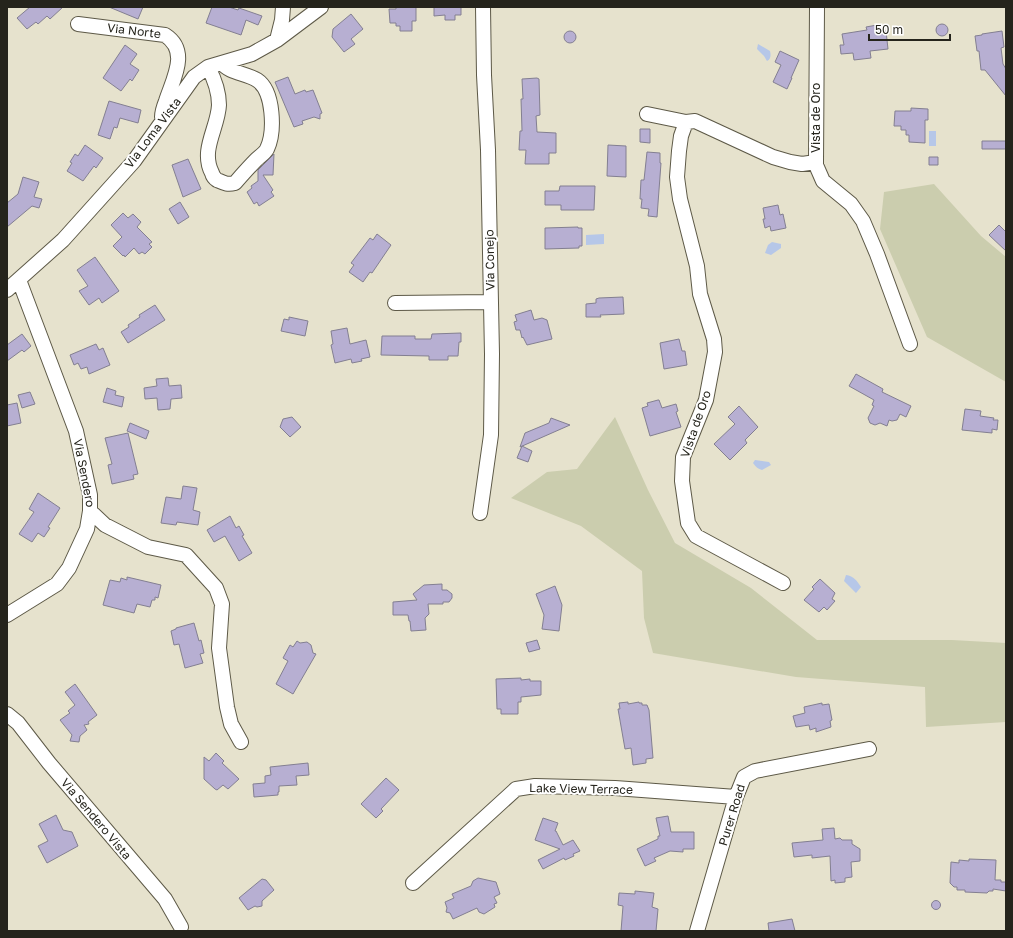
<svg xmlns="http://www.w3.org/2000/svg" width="1013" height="938" font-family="'Golos Text',sans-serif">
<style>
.green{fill:#cbcdae}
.water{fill:#b6c7e8}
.building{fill:#b7afd2;stroke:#837f91}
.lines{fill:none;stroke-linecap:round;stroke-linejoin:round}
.minor-casing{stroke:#5d5947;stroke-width:16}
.minor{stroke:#fff;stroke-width:14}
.labels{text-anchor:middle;stroke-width:4;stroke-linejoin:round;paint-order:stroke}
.street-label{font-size:12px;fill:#25241c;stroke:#fff}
</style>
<rect width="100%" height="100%" fill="#e6e2cd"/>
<path class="green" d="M934 184 981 236 1006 257V382L927 337 880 229 884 192Z
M615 417 648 490 675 543 751 588 817 640H952L1006 643V722L926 727 925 687 796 677 653 653 644 618 642 571 581 526 511 498 547 472 577 469Z"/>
<path class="water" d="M758 44 770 51C771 55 771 59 767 61L764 56 757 49Z
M929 131H936V146H929Z
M604 234V244L586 245V235Z
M772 242 781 244V248L771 255 765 253 768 245Z
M755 460 769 462 771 465 762 470C758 469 756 467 753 463Z
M846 575C854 576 857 581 861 587L856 593 844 581Z"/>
<path class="building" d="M30 7H63L50 19 47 16 38 24 36 22 27 29 17 18Z
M109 7H143L138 19Z
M212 7H229L238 10 239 8 262 16 258 25 246 20 241 35 206 23Z
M396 7H416V21H412V31H400V26H396V23H390L389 9H396Z
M434 7H461V15H455V20H445V15L434 16Z
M351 14 363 29 351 39 355 44 344 52 332 37 333 29Z
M936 30a6 6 0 1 1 12 0a6 6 0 1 1-12 0Z
M877 25 878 32 886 31 888 49 870 51 871 58 854 60 853 53 841 54 840 45H844L842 34 867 30 866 27Z
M1002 31 1004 47 1001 48 1003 64 1006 69V96L985 70H981L979 51H977L975 36 982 35V34Z
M564 37a6 6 0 1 1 12 0a6 6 0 1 1-12 0Z
M125 45 137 54 130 64 139 70 132 81 130 79 121 91 103 78Z
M780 51 799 60 791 78H792L787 89 773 82 781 65 775 62Z
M288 77 295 94 305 90 306 92 313 90 322 113 320 114V119L314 117 302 121 303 124 294 127 275 82Z
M537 78 539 79 540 115 536 116 537 132 556 133V153H549V164H525L526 150H519L520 131H522L521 99H523L522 79Z
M109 101 141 110 138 123 120 118 117 128 114 127 110 139 98 135Z
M911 108 928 109V120H925V143L909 142V135H906V130H901V126H894L895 111H911Z
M640 129H650V143L640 142Z
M982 141H1006V149H982Z
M85 145 103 158 96 168 94 166 83 181 67 171 72 163 70 162 75 154 78 156Z
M608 145 626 146V177L607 176Z
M647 152 660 153V163H661L657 217 648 216 649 209 641 208 642 199H640L641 180H644Z
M274 154 273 175H263L273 190 271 192 274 196 259 206 257 202 254 204 247 192 252 188 251 186 258 181V170Z
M929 157H938V165H929Z
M188 159 201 189 183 197 172 165Z
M23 177 39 182 34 197 42 199 39 208 32 206 7 227V203L18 194Z
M560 186H595L594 210H561V205H545V191H559Z
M180 202 189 217 178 224 169 209Z
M778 205 780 215 783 214 786 228 771 231 770 226 765 228 763 219H765L763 208Z
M123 213 128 218 133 214 141 222 137 227 152 242 149 244 152 247 145 254 142 252 139 254 134 248 125 257 124 255 123 256 113 246 122 237 111 225Z
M999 225 1006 232V251L989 235Z
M578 227V228H582V246H579V248L545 249V228Z
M377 234 391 245 372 273 370 272 363 282 349 272 354 265 351 263 370 238 373 240Z
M95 257 119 291 102 303 99 298 89 305 79 291 88 286 77 270Z
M623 297 624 314 600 315 601 317H586V304L596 303V299L599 298Z
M155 305 165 320 128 343 121 332 129 327 128 325 140 317 139 315Z
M531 310 534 320 542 318 547 320 552 339 527 345 523 337 522 338 520 330H516L514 322 517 321 515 315Z
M289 317 308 321 305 336 281 331 284 319 289 320Z
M347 328 350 344 366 340 370 357 361 359 362 361 352 363 351 359 335 363 331 345 333 344 331 331Z
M461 333V342H459L458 356H448V360H429V356L381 355 382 336H415V339H431L432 334Z
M22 334 31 346 24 352 22 350 7 361V345Z
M679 339 682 351H685L687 365 664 369 660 343Z
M96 344 99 350 103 348 110 365 89 374 87 367 81 369 78 363 74 365 70 355Z
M856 374 883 389 882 392 911 406 906 417 900 414 897 420 892 421 889 420 887 426 880 423 875 425 870 423 868 418 874 406 872 405 874 400 849 386Z
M168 378 169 386 181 385 182 398 171 399 170 409 158 410 157 398 145 399 144 388 157 386 156 379Z
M107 388 116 391 115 395 124 397 122 407 103 402Z
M30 392 35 404 22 408 18 395Z
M658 400H659L662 408 676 404 678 411 676 412 681 427 650 436 642 408 648 406 647 403Z
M17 403 21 423 7 426V405Z
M739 406 758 427 745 440 747 443 730 460 714 444 735 424 728 417Z
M965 409 981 411 980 416 994 418 993 420H998L997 430 992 429V433L962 430Z
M292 417 301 427 290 437 280 427 283 419Z
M551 418 570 425 520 447 525 433 549 423Z
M130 423 149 431 146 439 127 431Z
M128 433 138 474 133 475 134 479 112 484 108 465 112 464 105 438Z
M522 446 532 451 528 462 517 458Z
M183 486 197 488 193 510 200 512 198 525 177 522 176 525 161 523 166 497 181 499Z
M38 493 60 508 48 527 50 528 44 537 38 533 32 542 19 534 34 512 29 509Z
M230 516 236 528 239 526 244 535 242 536 252 553 239 561 225 536 214 542 207 530Z
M127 577 161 585 158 598 155 597V600H152L150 607 137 604 134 613 103 605 110 580 120 582 121 578 127 580Z
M820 579 835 593 832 599 835 601 827 610 824 607 819 612 804 600 814 589 812 587Z
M442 584V590H447L452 594V598L449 602H443V604H428L429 614 425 618 426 630 411 631 410 621H409L408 615H393V602L417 600 413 594 424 585Z
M555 586 562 605 559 631 542 629 544 615 536 594Z
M194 623 199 641 201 640 204 653 200 654 203 663 185 668 179 644 174 645 171 631 176 629V628Z
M537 640 540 649 529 652 526 643Z
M297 641 300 643 307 642 311 645 313 653 316 654 293 694 276 684 288 661 283 658 290 645 293 647Z
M521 678V680L530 679V681H541V695L521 697V702H518V714H501V709H497L496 679Z
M75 684 97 715 88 722 89 724 84 725 87 730 80 736 79 742 70 741 72 735 60 720 70 713 68 711 75 705 65 692Z
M628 702V704L639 702V703H642V705H647L649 710 653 758 646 759V763L633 765 631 748 625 749 618 709H620L619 703Z
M822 703V705L829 704 832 720 830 721 831 727 816 732V728L810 730 809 725 796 727 793 716 805 713 804 707Z
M216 753 224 761 222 763 239 779 228 789 223 785 217 790 215 789 204 779V757L209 761Z
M308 763 309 775 296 776 297 785 279 786V792H278V795L254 797 253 784 265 783V776L271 775 270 767Z
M386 778 399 790 381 809 383 811 376 818 361 804Z
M56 815 63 830 72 832 78 846 47 863 38 846 48 841 39 824Z
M668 816 671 832H694V849H683V852L670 851 654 858 656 861 645 866 637 849 658 839V836H660L656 818Z
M543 818 558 823 555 831H556L563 845 573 840 580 851 573 854 574 856 565 860 564 858 543 869 538 860 560 849 535 840Z
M834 828 835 839 840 838 842 840H852V844L860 849V861L851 862 852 877 845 878V882L835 883V880L831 881 830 856 812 858V855L794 857 792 843 823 840 822 829Z
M969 859 996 860 995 880H1001V882H1006V891L993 889V891H989L987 893 965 892V890H957V887H954L950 883 951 862 959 863V860L969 861Z
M478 878 496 882 500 894 494 897 497 903 494 904 495 907 484 914 479 912 477 908 453 919 450 913 446 912 447 908 445 902 454 898 452 894 471 886 473 881Z
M262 879 266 880 274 890 262 901V906L257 907 255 906 248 910 239 898Z
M635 891 654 893 652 907 658 909 656 931H621L623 906 618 905 619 893 635 894Z
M931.5 905a4.5 4.5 0 1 1 9 0a4.5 4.5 0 1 1-9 0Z
M792 919 795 931H769L768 923Z"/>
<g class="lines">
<g class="minor-casing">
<path id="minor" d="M78 24 165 35C190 51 173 79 166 101 164 106 162 111 162 117
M277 40 282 20 283 7
M208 67C215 80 219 91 219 105 218 128 200 150 212 173 213 177 214 178 217 180 224 183 227 185 235 183 242 175 249 167 256 160 259 157 265 153 267 149 275 132 274 91 257 80 246 73 229 73 222 63
M647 114 686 122
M816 162V165L823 181 851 204 863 221 877 254 910 344
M19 280 76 431 90 495V511L105 525 148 547 186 555 216 588 222 604 219 648 227 707 231 724 241 742
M7 290 63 240 134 161 194 77 208 67 252 54 277 40 321 7
M395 303 491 302
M480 513 491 435 492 354 488 150 484 75 483 7
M783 583 696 536 688 523 682 481 683 457 706 400 715 352 714 339 700 294 697 266 680 199 677 177 679 151 681 136 686 122 695 121 773 157 790 162 802 164 816 162 817 7
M7 615 57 584 69 568 87 529 90 511
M7 714 18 723 49 763 165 899 181 927
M413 883 516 789 535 786 615 788 736 797
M697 931 736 797 744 777 755 771 869 749"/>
</g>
<use href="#minor" class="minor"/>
</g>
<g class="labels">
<g class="street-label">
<text transform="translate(134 31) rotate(7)" y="4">Via Norte</text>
<text transform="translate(816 118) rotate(-90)" y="4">Vista de Oro</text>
<text transform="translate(153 133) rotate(-53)" y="4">Via Loma Vista</text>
<text transform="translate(490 260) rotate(-91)" y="4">Via Conejo</text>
<text transform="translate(696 424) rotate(-71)" y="4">Vista de Oro</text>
<text transform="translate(84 473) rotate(79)" y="4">Via Sendero</text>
<text transform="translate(581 789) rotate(1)" y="4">Lake View Terrace</text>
<text transform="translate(732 815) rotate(-73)" y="4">Purer Road</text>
<text transform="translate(96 819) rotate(50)" y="4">Via Sendero Vista</text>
</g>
</g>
<rect width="1013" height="938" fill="none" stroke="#25241c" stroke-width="16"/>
<path d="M869 34v6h81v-6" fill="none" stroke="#25241c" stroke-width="2"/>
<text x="875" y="34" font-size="12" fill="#25241c" stroke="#ffffff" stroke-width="3" paint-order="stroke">50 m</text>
</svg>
